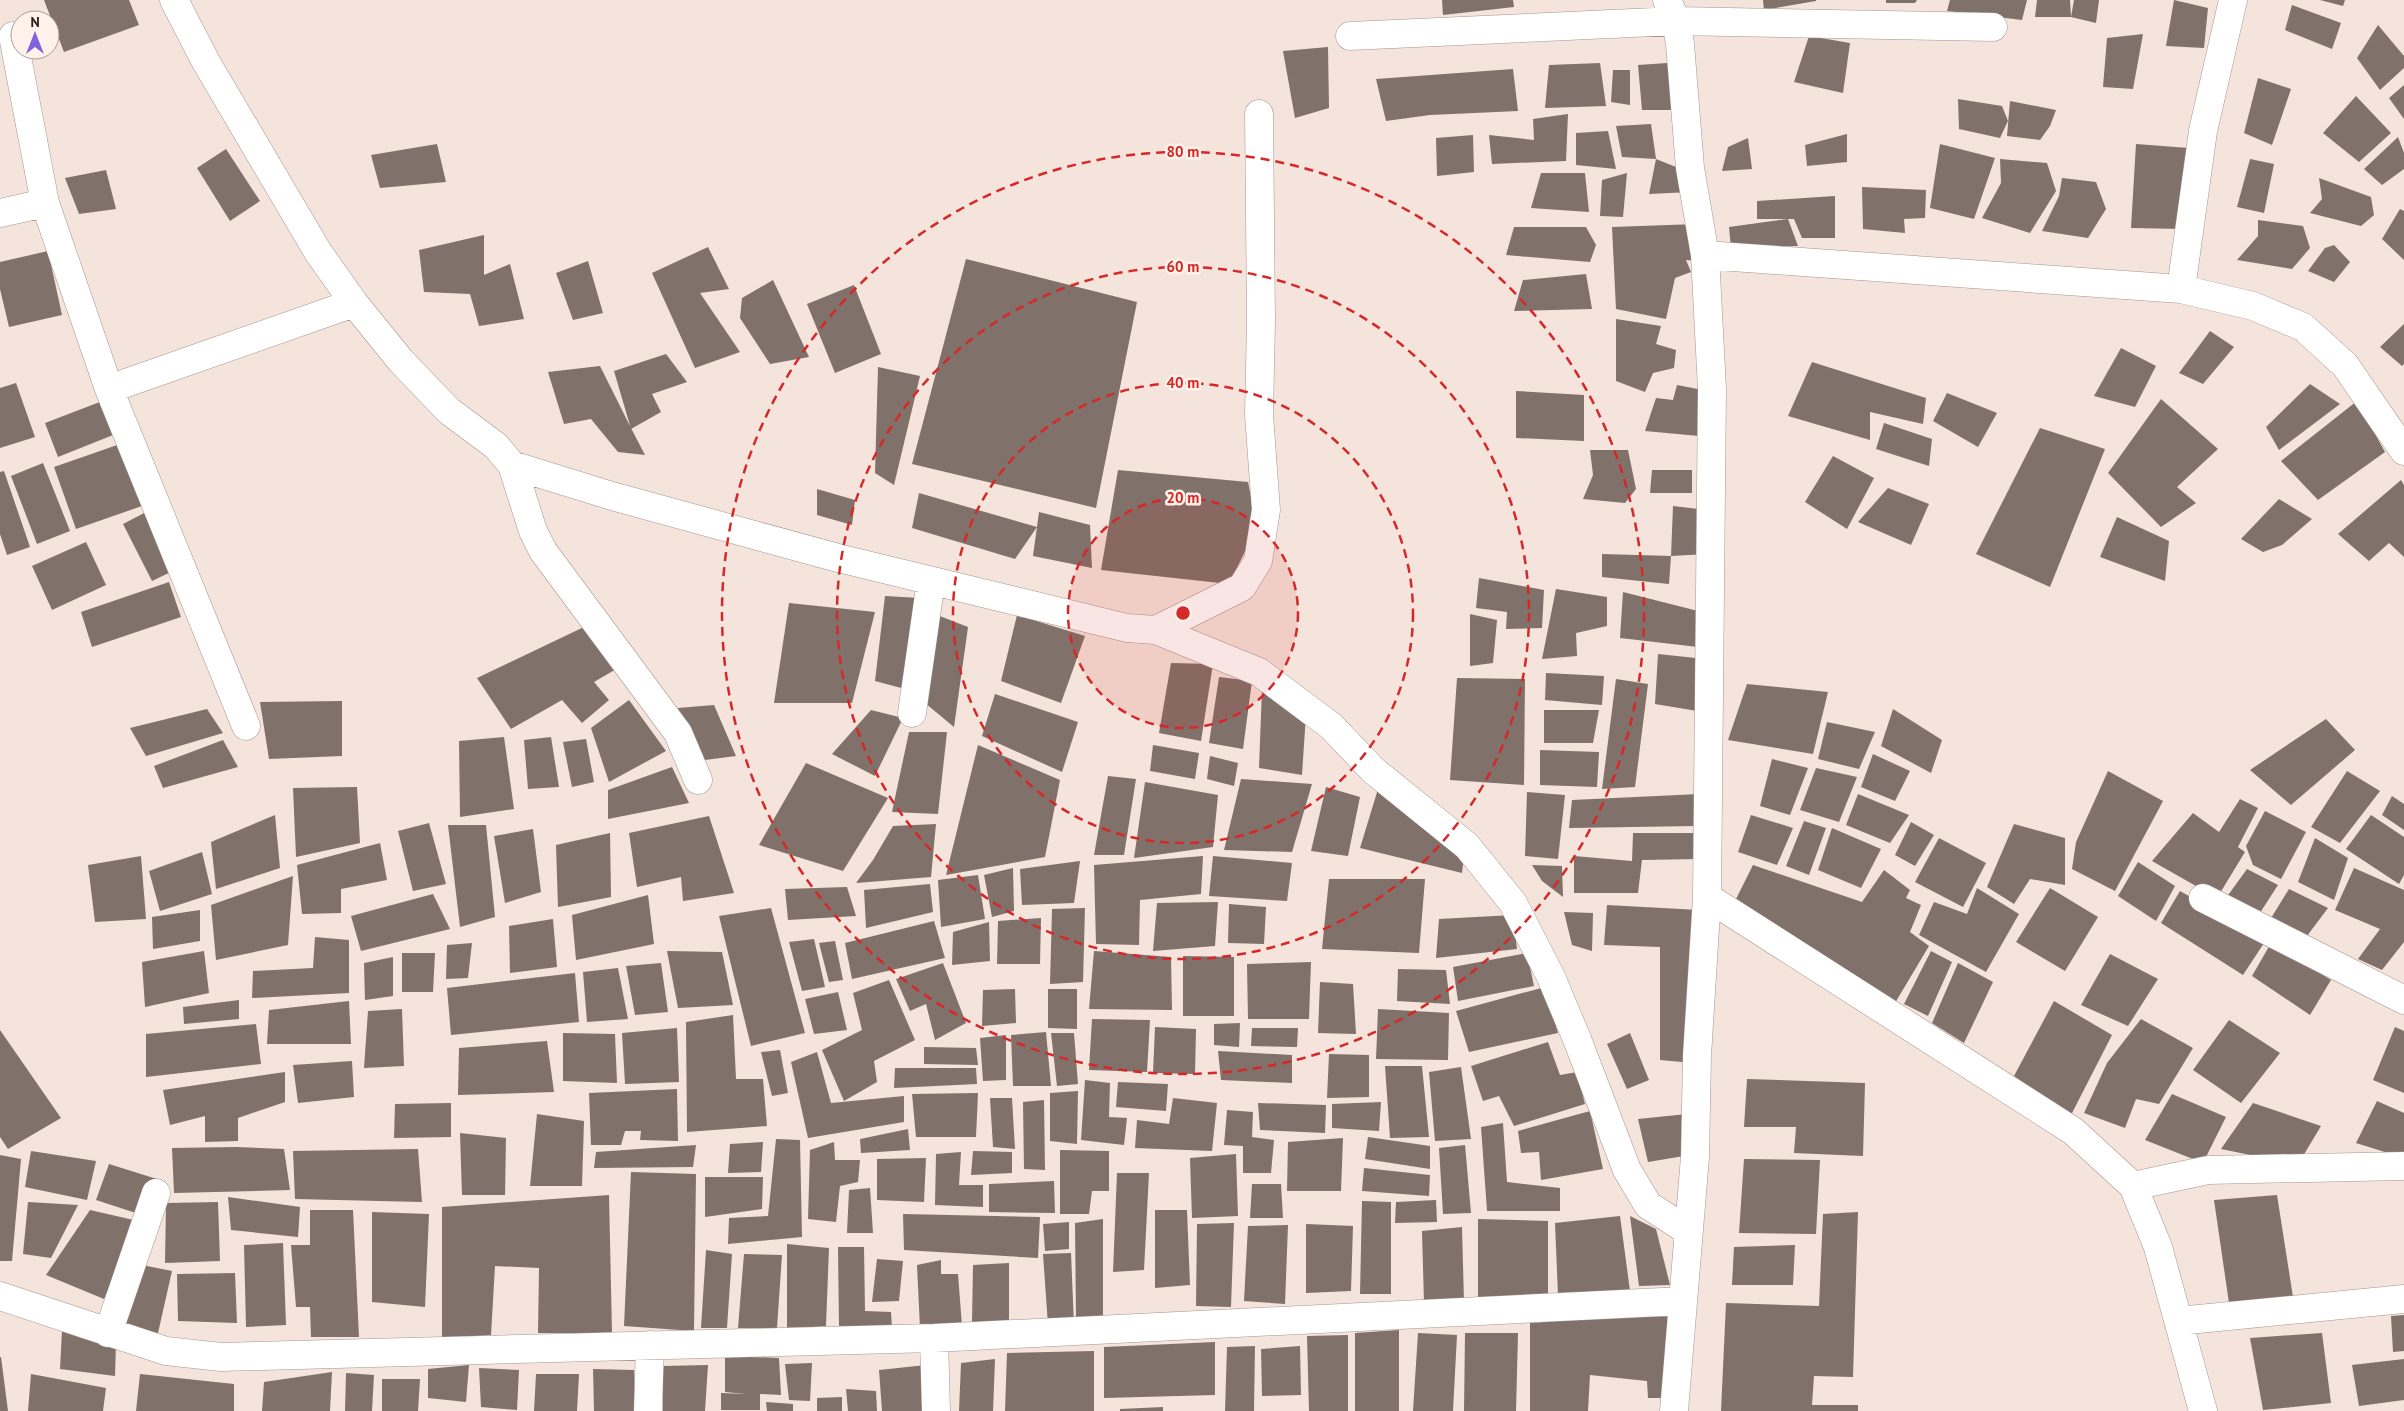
<svg xmlns="http://www.w3.org/2000/svg" width="2404" height="1411" font-family="'PT Sans',sans-serif">
<style>
.building{fill:#80716a}
.lines{fill:none;stroke-linecap:round;stroke-linejoin:round}
.street-casing{stroke:#a4968d;stroke-width:29}
.street{stroke:#fff;stroke-width:28}
.ring{fill:none;stroke:#d62828;stroke-width:2.5;stroke-dasharray:9 6}
.centre{fill:#d62828;stroke:#fff2ea;stroke-width:2.5}
.ring-label{font-size:15px;text-anchor:middle;font-weight:bold;fill:#d62828;stroke:#fff2ea;stroke-width:5;stroke-linejoin:round;paint-order:stroke}
</style>
<rect width="100%" height="100%" fill="#f4e4db"/>
<path class="building" d="M44 0H129L139 25 64 52Z
M1442 0H1513L1514 7 1443 15Z
M1763 0H1816V1L1764 10Z
M1886 0H1917L1915 3H1886Z
M1950 0H2027L2022 20 1947 11Z
M2037 0H2070L2071 17H2035Z
M2074 0H2099L2096 23 2071 17Z
M2174 0 2208 8 2204 48 2166 46Z
M2320 0H2345L2343 6Z
M2292 5 2341 23 2332 49 2285 30Z
M2378 25 2404 56V68L2380 90 2357 58Z
M2143 34 2133 89 2103 87 2107 38Z
M1809 36 1850 43 1843 93 1794 82Z
M1328 47 1329 108 1295 118 1283 51Z
M1600 63 1606 106 1545 108 1549 65Z
M1667 63 1677 110H1642L1638 65Z
M1513 69 1518 111 1430 115 1386 121 1376 79Z
M1613 70H1630V105L1611 102Z
M2258 78 2291 89 2272 145 2244 133Z
M2404 85V119L2389 98Z
M2356 96 2391 133 2359 162 2323 133Z
M1958 99 2002 106 2008 121 2000 138 1959 129Z
M2010 101 2056 110 2050 126 2040 140 2007 136Z
M1568 114 1566 161 1492 164 1489 135 1534 140 1533 119Z
M1651 124 1656 159 1622 157 1616 126Z
M1608 131 1616 169 1576 165V133Z
M1847 134V162L1807 166 1805 145Z
M1473 135 1474 172 1437 176 1436 138Z
M2398 137 2404 153V169L2382 185 2364 169Z
M1748 138 1752 169 1722 171 1728 147Z
M437 144 446 182 380 188 371 155Z
M1940 144 1995 158 1974 219 1930 208Z
M2136 144 2189 148 2184 229 2131 228Z
M226 149 260 201 230 221 197 168Z
M1656 159 1681 169 1690 192 1649 194Z
M2000 159 2047 163 2056 191 2030 233 1982 218 2001 183Z
M2250 159 2274 164 2264 213 2237 207Z
M106 170 116 209 79 214 65 178Z
M1541 173H1585L1589 212 1531 208Z
M1627 173 1623 217 1600 216 1602 180Z
M2062 178 2096 182 2106 209 2088 238 2042 231 2059 196Z
M2319 178 2371 197 2374 215 2361 226 2310 213 2322 199Z
M1862 187 1926 190 1925 218 1904 219 1905 233 1863 229Z
M1835 196V238H1802L1794 219H1757V201Z
M2400 209 2404 211V260L2382 239Z
M1788 219 1798 246 1731 248 1729 227Z
M2258 220 2303 226 2310 248 2292 269 2237 260 2258 236Z
M1697 224V261L1686 260 1691 272 1675 278 1666 319 1616 309 1612 227Z
M1514 227H1586L1596 245 1590 262 1506 255Z
M484 235V275L510 264 524 319 479 326 470 294 424 292 419 250Z
M2334 245 2350 262 2334 282 2308 271 2325 248Z
M708 247 729 289 700 293 740 352 695 368 652 273Z
M48 251 62 315 9 327 0 289V262Z
M966 259 1137 302 1096 508 912 464Z
M588 261 603 313 573 320 556 273Z
M1586 274 1592 309 1514 311 1523 280Z
M773 280 809 357 770 364 740 318 742 298Z
M854 285 881 354 835 373 807 304Z
M1616 319 1661 326 1656 344 1676 350 1674 368 1653 373 1645 392 1616 381Z
M2404 324V364L2402 366 2380 347Z
M2210 331 2234 347 2203 384 2179 373Z
M2121 348 2156 366 2135 407 2094 396Z
M666 354 687 382 652 394 661 412 631 429 614 371Z
M1812 362 1926 398 1923 424 1870 412V440L1788 416Z
M600 366 632 430 645 455 618 452 591 419 564 424 548 372Z
M878 367 920 376 894 485 875 473Z
M16 383 35 437 0 448V388Z
M2310 384 2340 404 2279 450 2266 427Z
M1677 385 1703 390 1699 436 1645 431 1656 398 1673 400Z
M1516 391 1584 395V441L1516 438Z
M1947 393 1997 413 1978 447 1933 421Z
M2161 399 2218 449 2177 487 2196 503 2161 527 2108 473Z
M105 400 118 433 58 457 45 423Z
M2357 401 2385 452 2318 500 2281 461Z
M1884 423 1932 439 1929 466 1876 449Z
M2040 428 2105 449 2050 587 1976 554Z
M120 444 142 506 76 529 54 467Z
M1590 450H1628L1636 489 1625 503 1583 499 1593 475Z
M1833 456 1874 478 1847 529 1805 502Z
M43 463 70 531 37 544 11 476Z
M1118 470 1248 482 1257 527 1229 584 1101 570Z
M1652 470H1692V493H1650Z
M4 471 30 547 7 555 0 534V472Z
M2401 480 2404 485V557L2389 543 2369 561 2338 534Z
M1888 488 1929 504 1911 545 1858 522Z
M817 489 855 500 852 525 817 515Z
M919 493 1037 527 1015 559 912 528Z
M2279 499 2312 519 2282 545 2263 552 2241 539Z
M1673 506 1707 510V554L1671 556Z
M146 512 175 570 152 581 123 524Z
M1039 512 1090 525 1092 568 1033 556Z
M2117 517 2169 541 2165 581 2100 557Z
M86 542 106 585 52 610 32 566Z
M1602 554 1671 556 1669 584 1602 577Z
M1479 578 1544 590 1542 628 1506 629 1507 612 1476 608Z
M169 582 181 617 92 647 81 612Z
M1556 589 1607 597V626L1576 633 1577 656 1542 659Z
M1623 592 1702 612 1698 647 1620 638Z
M885 596 920 598 905 689 875 681Z
M789 603 875 612 852 703H774Z
M932 613 968 627 954 727 919 698Z
M1470 614 1497 620 1493 663 1470 666Z
M1017 615 1085 636 1061 703 1001 681Z
M586 626 618 668 594 682 609 700 582 723 562 700 511 729 477 678Z
M1658 654 1705 659 1697 711 1655 704Z
M1171 663 1213 664 1201 741 1159 733Z
M1546 673 1604 676 1602 705 1545 700Z
M1219 677 1252 681 1243 749 1209 743Z
M1457 678 1525 679 1524 785 1450 780Z
M1616 679 1648 684 1635 787 1602 789Z
M1747 684 1828 692 1813 754 1728 740Z
M1262 689 1306 714 1302 775 1259 768Z
M995 694 1078 722 1062 772 982 736Z
M629 700 666 751 609 782 591 728Z
M342 701V756L269 759 260 702Z
M714 705 736 756 697 761 678 708Z
M207 709 223 733 146 756 130 728Z
M1893 709 1942 740 1931 773 1881 746Z
M871 710 903 718 875 776 832 754Z
M1544 710H1599L1593 743H1544Z
M2326 719 2355 750 2291 805 2250 770Z
M1827 722 1875 732 1859 769 1818 759Z
M909 732H947L938 814 892 812Z
M504 737 514 809 460 817 459 741Z
M551 737 559 787 528 789 524 740Z
M586 739 594 782 572 787 563 742Z
M223 740 238 767 163 788 154 766Z
M978 745 1060 780 1045 857 946 875Z
M1153 745 1199 753 1195 779 1150 771Z
M1540 750 1599 752 1597 787 1540 785Z
M1873 754 1910 771 1895 801 1861 787Z
M1210 756 1238 763 1234 786 1207 779Z
M1772 759 1808 768 1790 815 1760 806Z
M806 763 888 798 843 871 759 845Z
M672 767 689 803 608 819V790Z
M1816 768 1857 777 1839 822 1800 810Z
M2108 771 2163 801 2115 891 2072 869 2076 842Z
M2347 771 2380 791 2340 843 2311 827Z
M1108 776 1136 779 1124 855H1094Z
M1241 779 1312 784 1292 852 1224 850Z
M1145 782 1218 795 1213 847 1134 858Z
M357 787 360 843 296 857 293 788Z
M1326 787 1360 797 1348 856 1311 851Z
M1378 789 1464 856 1462 873 1360 848Z
M1527 792 1565 795 1558 859 1525 856Z
M1699 794 1695 826 1569 828 1572 800Z
M1858 794 1909 815 1890 843 1846 825Z
M2392 796 2404 804V830L2382 815Z
M2240 799 2258 808 2238 847 2245 852 2217 898 2152 861 2193 813 2219 832Z
M2265 811 2306 832 2281 879 2253 865 2246 846Z
M275 815 280 868 216 889 211 842Z
M1751 815 1793 828 1777 865 1738 852Z
M2371 815 2404 837V875L2399 884 2346 849Z
M709 816 734 893 683 901 681 877 637 887 629 833Z
M1804 821 1826 828 1809 875 1786 866Z
M1911 822 1934 835 1915 866 1895 855Z
M429 823 446 884 413 891 398 831Z
M936 824 931 877 856 883 873 860 893 826Z
M2014 824 2065 838V885L2030 879 2014 904 1987 887Z
M448 825H486L495 917 460 927Z
M1832 828 1881 849 1861 888 1818 870Z
M533 829 541 892 505 903 494 836Z
M610 833 611 897 558 907 556 845Z
M1633 833H1697V859L1642 860 1638 893H1574V856L1632 861Z
M1939 838 1986 863 1963 907 1915 882Z
M2315 838 2348 858 2334 900 2298 882Z
M380 843 387 880 341 889V913L302 914 297 865Z
M202 852 212 894 160 911 149 871Z
M141 856 146 919 95 922 88 865Z
M1203 856 1201 894 1140 900 1139 945 1096 944 1094 865Z
M1213 856 1292 863 1287 901 1209 896Z
M1080 861 1074 903 1022 905 1020 869Z
M2138 862 2175 886 2156 921 2118 896Z
M1532 865 1562 866 1563 897 1542 881Z
M1753 865 1862 902 1884 870 1910 890 1906 898 1921 905 1910 932 1929 946 1895 1003 1733 905Z
M1013 868 1014 911 992 917 984 875Z
M2354 868 2404 890V942L2382 970 2358 959 2380 929 2335 910Z
M2247 869 2278 885 2256 919 2226 898Z
M978 875 985 919 941 927 938 880Z
M293 876 288 945 216 960 211 905Z
M1329 879H1425L1419 953 1322 949Z
M930 884 933 912 866 928 864 890Z
M847 887 856 916 788 920 785 889Z
M1977 888 2019 914 1986 972 1919 935 1934 902 1967 914Z
M2050 888 2098 917 2065 971 2016 942Z
M2289 889 2328 908 2301 944 2268 923Z
M2180 891 2266 940 2243 975 2161 923Z
M433 894 450 929 361 951 351 916Z
M648 895 654 944 576 960 572 915Z
M1218 902 1215 946 1153 951 1157 903Z
M1229 904 1266 907 1264 944 1228 943Z
M1607 905 1699 910 1693 1063 1660 1060V947L1604 945Z
M771 908 805 1033 751 1046 719 916Z
M1085 908 1083 982 1050 984 1052 909Z
M200 910V941L153 949 152 917Z
M1564 912 1593 913 1592 951 1572 945Z
M1513 915 1517 949 1436 958 1439 919Z
M1041 918 1040 964H997L998 921Z
M553 919 557 967 510 973 509 926Z
M934 921 945 958 852 979 845 943Z
M989 922 990 961 952 965 953 932Z
M315 937 349 940V993L252 998 253 971 313 968Z
M814 939 825 987 802 991 789 942Z
M835 941 843 980 829 982 819 943Z
M472 943 468 978 446 979 447 945Z
M2271 943 2331 980 2310 1015 2252 976Z
M204 951 209 993 145 1007 142 962Z
M667 951 722 952 733 1005 678 1008Z
M1094 951 1171 957 1172 1010 1089 1009Z
M1931 951 1952 962 1928 1016 1904 1004Z
M402 953H435L433 992H402Z
M1527 953 1534 986 1458 1001 1453 967Z
M2110 954 2158 979 2128 1026 2081 1005Z
M1183 956 1234 957V1016H1183Z
M393 957V996L365 1000 364 963Z
M1311 962 1309 1019H1248L1247 964Z
M661 963 668 1012 635 1015 626 966Z
M943 963 966 1023 935 1040 926 1004 910 1011 896 979Z
M1958 963 1993 982 1964 1043 1932 1023Z
M618 968 628 1019 587 1022 583 972Z
M1398 969 1446 970 1450 1004 1397 1001Z
M575 973 579 1022 451 1035 447 988Z
M889 980 915 1040 874 1061 877 1082 844 1101 822 1050 862 1030 853 993Z
M1320 982 1353 984 1356 1034 1318 1033Z
M1545 987 1558 1033 1469 1052 1456 1011Z
M1015 989 1016 1023 982 1026 983 990Z
M1048 989H1077V1029L1048 1028Z
M838 992 847 1030 814 1034 805 999Z
M239 1000V1019L184 1024 183 1007Z
M349 1001 351 1044H267L269 1010Z
M2054 1001 2112 1035 2070 1117 2014 1076Z
M402 1009 404 1066 364 1068 368 1011Z
M1378 1009 1449 1013 1448 1060 1376 1059Z
M733 1015 736 1079H763L767 1126 687 1132 686 1022Z
M1092 1019 1150 1020 1147 1072 1089 1070Z
M2141 1019 2193 1048 2159 1104 2136 1099 2125 1128 2084 1113 2107 1063Z
M2229 1020 2280 1053 2241 1103 2193 1070Z
M1240 1023 1239 1047 1214 1045V1024Z
M256 1024 261 1064 146 1077V1034Z
M1155 1027 1196 1029 1195 1074 1153 1073Z
M2395 1027 2404 1031V1093L2373 1080Z
M677 1028 679 1082 625 1084 622 1033Z
M1252 1028H1298L1297 1047 1251 1046Z
M0 1030 61 1118 8 1149 0 1137Z
M1046 1032 1051 1086H1013L1011 1035Z
M563 1033 615 1034 617 1083 563 1081Z
M1051 1033H1074L1078 1084 1057 1086Z
M1630 1033 1649 1080 1627 1089 1607 1044Z
M1006 1035V1080L983 1081 980 1038Z
M547 1041 554 1092 458 1095 459 1048Z
M1548 1042 1560 1075 1577 1072 1585 1104 1514 1126 1499 1096 1483 1101 1471 1066Z
M924 1047 976 1048 978 1065 924 1064Z
M780 1050 788 1093 772 1096 761 1052Z
M1218 1051 1292 1055V1083L1221 1080Z
M817 1052 831 1103 904 1096V1122L808 1138 791 1062Z
M1329 1054 1369 1055V1097L1327 1098Z
M352 1061 354 1097 298 1103 293 1065Z
M1385 1066H1422L1429 1137 1390 1138Z
M1461 1067 1471 1139 1435 1141 1429 1072Z
M895 1068H976L977 1084 894 1088Z
M285 1072V1102L238 1118V1141L205 1142V1116L170 1125 163 1090Z
M1747 1079 1865 1083 1863 1156 1794 1153 1796 1127H1744Z
M1085 1080 1110 1083 1109 1117 1127 1118 1124 1145 1081 1140Z
M1118 1082 1168 1084 1166 1111 1116 1107Z
M677 1089 678 1141 640 1140 641 1131H625L621 1145H591L589 1093Z
M1078 1091 1077 1144 1050 1141V1093Z
M978 1093 976 1137H916L912 1094Z
M2172 1094 2226 1117 2203 1163 2145 1140Z
M990 1098H1012L1015 1149 993 1147Z
M1173 1098 1217 1103 1212 1151 1135 1148 1137 1120 1169 1124Z
M1044 1100 1045 1170 1024 1169 1023 1102Z
M2377 1101 2404 1113V1158L2356 1143Z
M1381 1102 1379 1131 1332 1128V1104Z
M451 1103V1137L394 1138 395 1104Z
M1258 1103 1326 1105 1325 1133 1260 1130Z
M2253 1103 2321 1126 2300 1161 2275 1160 2221 1149Z
M1227 1110 1253 1112 1252 1137 1274 1140 1271 1173H1243V1146L1224 1145Z
M1590 1111 1603 1169 1541 1180 1539 1152 1521 1153 1518 1131Z
M537 1114 584 1121 582 1186H530Z
M1687 1114 1690 1155 1648 1162 1638 1119Z
M1503 1123 1507 1182 1560 1188V1211H1487L1481 1127Z
M908 1129 910 1150 861 1153 860 1139Z
M460 1133 506 1138 505 1195H462Z
M1368 1137 1430 1146V1169L1365 1159Z
M1343 1138 1341 1191H1287L1288 1142Z
M776 1139 800 1140 802 1237 728 1244 729 1218 768 1216Z
M763 1142 761 1172 728 1173 730 1144Z
M834 1142 835 1160H860L858 1182 840 1186 836 1222 808 1219 810 1150Z
M696 1145 693 1167 594 1168 596 1152Z
M1465 1145 1471 1213 1443 1214 1439 1148Z
M236 1147 284 1149 290 1190 174 1193 172 1148Z
M418 1149 422 1202 295 1199 293 1151Z
M1060 1150 1109 1151V1191H1092L1089 1214H1060Z
M31 1151 96 1161 87 1200 25 1187Z
M973 1151 1012 1152V1173L971 1175Z
M961 1152 959 1185H983V1207L935 1205 936 1154Z
M1236 1154 1238 1216 1192 1218 1190 1158Z
M0 1155 21 1159 12 1261H0Z
M926 1158 924 1202 877 1200V1159Z
M1744 1159 1820 1160 1816 1234 1739 1233Z
M109 1164 160 1180 142 1215 96 1200Z
M1364 1168 1430 1175 1429 1196 1362 1191Z
M631 1172 696 1174 694 1331 624 1326Z
M1117 1173H1149L1144 1270 1113 1272Z
M705 1177H763L762 1209 705 1217Z
M1054 1181 1055 1213 989 1212V1184Z
M1252 1184H1281L1283 1218H1250Z
M870 1188 873 1233H847L849 1190Z
M609 1195 612 1333H538L539 1268 495 1266 491 1335 442 1338V1207Z
M2277 1195 2293 1297 2229 1303 2214 1200Z
M228 1197 300 1207 298 1237 231 1230Z
M1436 1200 1437 1222 1395 1223 1396 1202Z
M1362 1201 1391 1202V1294H1360Z
M28 1202 78 1205 51 1258 23 1254Z
M218 1202 220 1261 165 1263 166 1203Z
M90 1210 138 1221 104 1299 46 1275Z
M310 1210H353L359 1337H311L310 1307H296L291 1245H310Z
M1155 1210H1187L1190 1285 1155 1288Z
M372 1212 429 1214 425 1307 372 1302Z
M1858 1212 1853 1377 1814 1376 1812 1405H1858V1411H1721L1726 1303 1819 1306 1823 1214Z
M903 1214 1040 1217 1038 1258 904 1250Z
M1620 1216 1630 1291 1558 1295 1555 1223Z
M1630 1216 1656 1229 1670 1285 1639 1286Z
M1103 1219V1318H1076L1075 1223Z
M1478 1219 1548 1221V1298L1478 1305Z
M1069 1222V1249L1045 1251 1043 1224Z
M1234 1223 1231 1307 1196 1306 1197 1224Z
M1306 1224 1353 1226 1351 1291 1306 1293Z
M1288 1225 1285 1304 1244 1301 1248 1226Z
M1462 1227 1464 1302 1424 1303 1422 1231Z
M283 1243 286 1325 246 1327 244 1245Z
M787 1244 829 1248 826 1326 787 1329Z
M1795 1245 1793 1285H1732L1734 1247Z
M838 1247H864L865 1311 891 1312 892 1328 839 1326Z
M706 1250 732 1254 727 1328H701Z
M1071 1253 1074 1325H1048L1043 1254Z
M744 1254 782 1255 777 1328H738Z
M877 1259 903 1261 899 1301 872 1302Z
M941 1260V1274H958L962 1326 920 1328 917 1265Z
M1009 1263V1324L972 1323 973 1265Z
M142 1265 172 1271 158 1333 124 1328Z
M235 1273 237 1323 178 1321 177 1274Z
M1679 1312 1674 1398H1648L1647 1381 1590 1375 1588 1411H1530V1323Z
M2404 1315V1351L2393 1352 2391 1316Z
M1399 1330V1411H1355V1333Z
M62 1331 116 1342 115 1376 60 1369Z
M1418 1333 1457 1335 1453 1411H1413Z
M1465 1333H1518L1516 1411H1464Z
M2322 1333 2331 1403 2263 1410 2250 1338Z
M1348 1335V1411H1309L1307 1336Z
M1215 1342V1395L1104 1398V1347Z
M1255 1346 1254 1411H1225L1227 1347Z
M1300 1346 1301 1395 1262 1396 1261 1349Z
M1094 1351V1411H1005L1007 1353Z
M725 1356 779 1358 781 1395 760 1394V1410H721V1393L746 1394 725 1392Z
M0 1357H1L8 1411H0Z
M995 1359 993 1411H959L961 1363Z
M2404 1359V1400L2359 1406 2352 1365Z
M812 1363 810 1401 789 1400 785 1364Z
M469 1365 466 1402 428 1398V1369Z
M708 1365 705 1411H663V1366Z
M926 1365 929 1411H882L879 1370Z
M479 1368 519 1370 517 1410 481 1407Z
M593 1369 634 1370 636 1411H594Z
M332 1372 330 1411H262L264 1382Z
M346 1373 374 1375 372 1411H345Z
M31 1374 106 1388 103 1411H28Z
M140 1374 234 1384V1411H136Z
M536 1374H579L577 1411H534Z
M382 1379H420L418 1411H382Z
M846 1389 876 1391 877 1411H848Z
M842 1397V1411H817V1398Z
M766 1402 793 1404V1411H767Z
M1163 1407V1411H1120V1409Z"/>
<g class="lines">
<g class="street-casing">
<path id="street" d="M174 0 206 62 318 252 354 303 401 361 449 411 496 446 512 465 612 496 838 558 1127 628 1156 630 1259 672 1331 726 1373 770 1467 846 1513 903 1551 977 1577 1039 1627 1170 1648 1205 1688 1231
M1667 0 1676 21 1680 44 1690 168 1705 255 1712 389 1707 897 1697 1056 1695 1157 1674 1411
M13 36 45 203
M1350 36 1676 21 1993 27
M0 213 45 203 109 389 246 726
M1705 255 2181 289 2253 306 2303 327 2345 365 2404 451
M2181 289 2203 131 2233 0
M109 389 354 303
M512 465 533 531 543 551 678 733 698 780
M1156 630 1242 587 1258 561 1266 510 1259 415 1261 320 1259 114
M912 713 931 581
M1707 897 2073 1131 2133 1186 2158 1247 2203 1411
M2203 898 2404 1000
M2133 1186 2208 1170 2404 1166
M0 1296 166 1351 221 1357 934 1338 1683 1301
M2178 1321 2404 1299
M108 1333 156 1193
M934 1338 936 1411
M648 1411 650 1345"/>
</g>
<use href="#street" class="street"/>
</g>
<circle cx="1183" cy="613" r="115" fill="#d62828" fill-opacity=".12"/>
<g class="ring">
<circle cx="1183" cy="613" r="115"/>
<circle cx="1183" cy="613" r="230"/>
<circle cx="1183" cy="613" r="346"/>
<circle cx="1183" cy="613" r="461"/>
</g>
<circle cx="1183" cy="613" r="8" class="centre"/>
<g class="ring-label">
<text x="1183" y="157">80 m</text>
<text x="1183" y="272">60 m</text>
<text x="1183" y="388">40 m</text>
<text x="1183" y="503">20 m</text>
</g>
<g transform="translate(35 35)"><circle r="24" fill="#fff2ea" stroke="#a89e98"/>
<path d="M0-4L9 19L0 12L-9 19Z" fill="#7f62dd"/>
<text y="-8" font-size="14" font-weight="bold" text-anchor="middle" fill="#26201d">N</text>
</g>
</svg>
